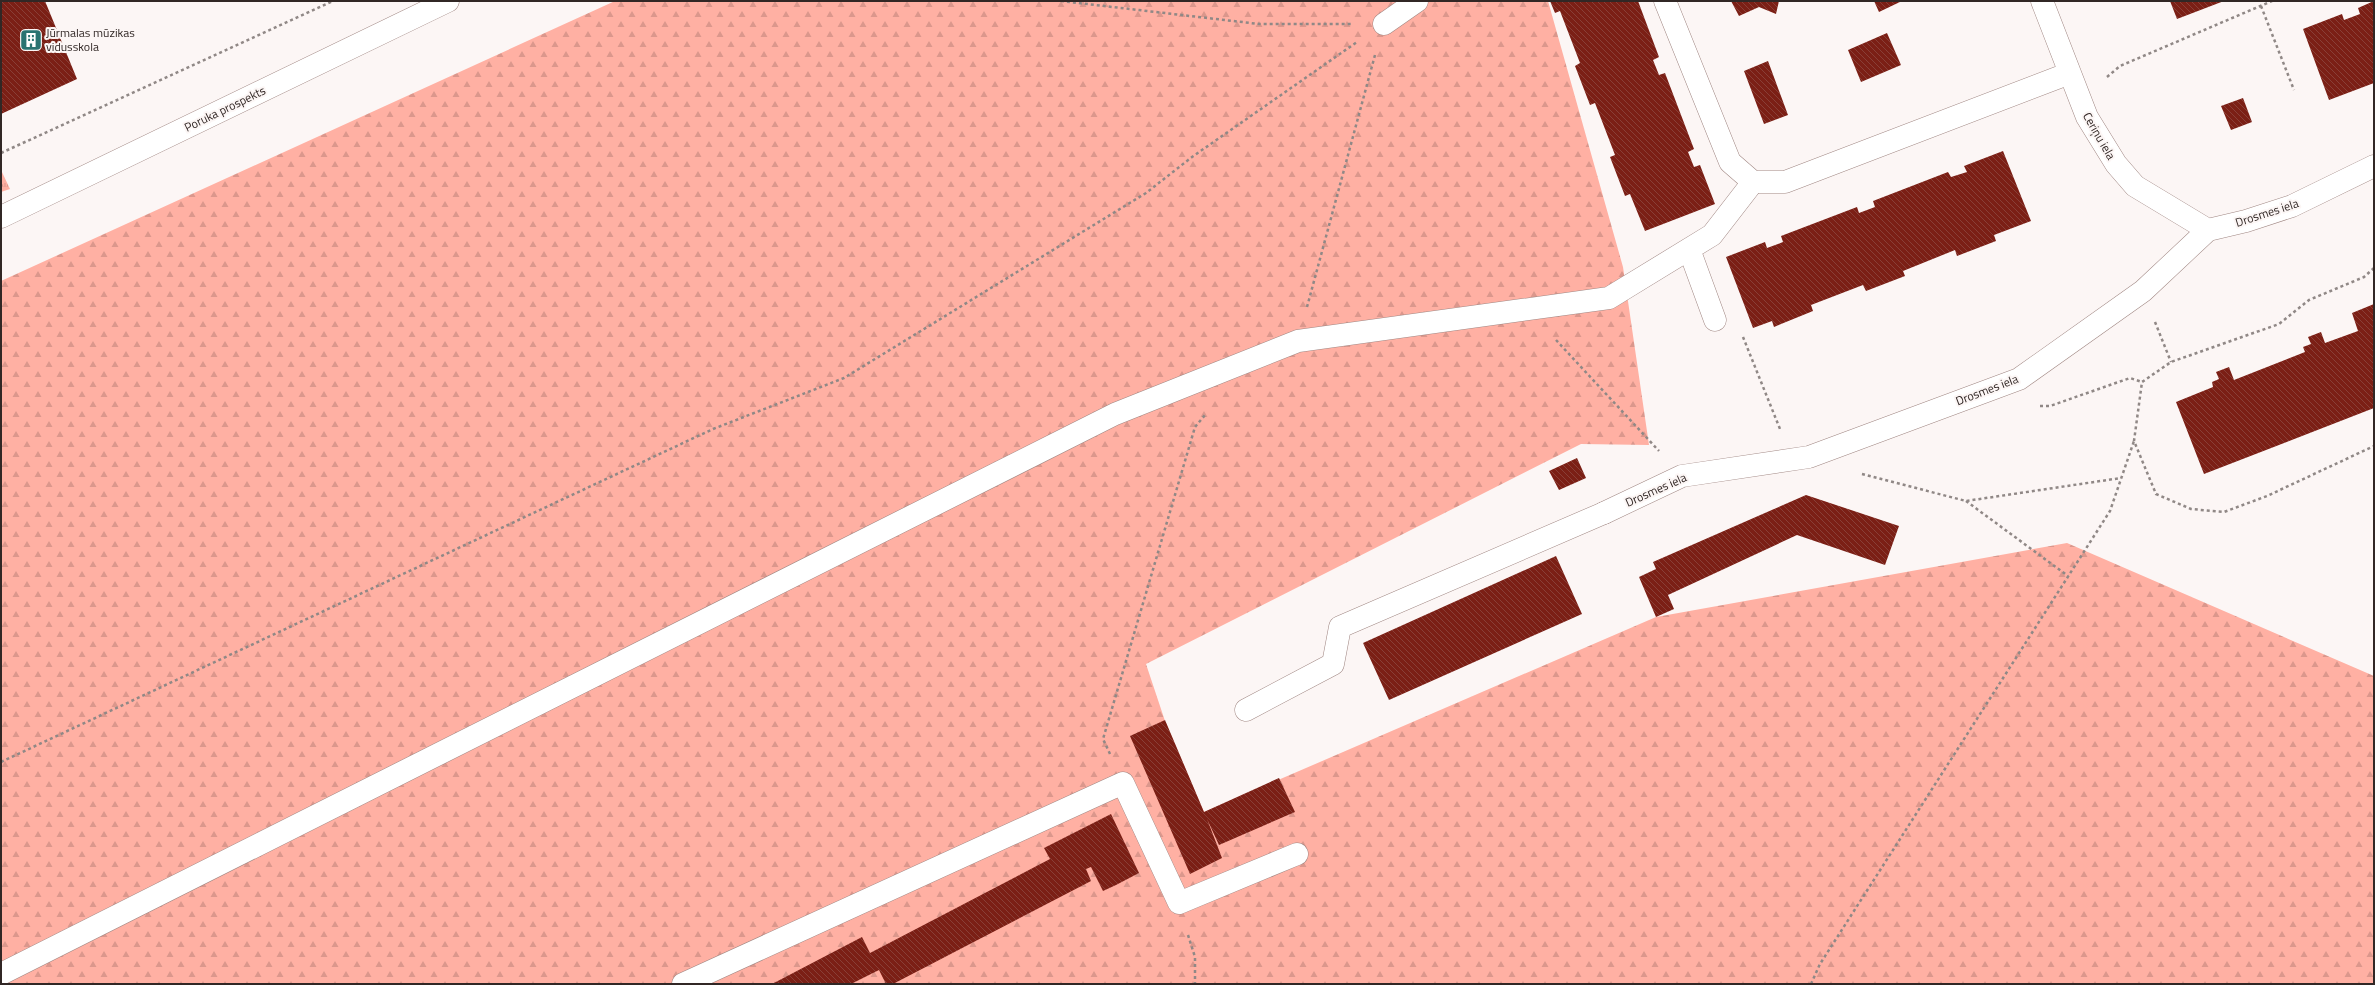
<svg xmlns="http://www.w3.org/2000/svg" width="2375" height="985" font-family="'Titillium Web',sans-serif">
<style>
.grass{fill:url(#grass-tufts)}
.forest{fill:url(#forest-firs)}
.building{fill:url(#building-back-hatch)}
.lines{fill:none;stroke-linecap:round;stroke-linejoin:round}
.lane-casing{stroke:#a08783;stroke-width:23}
.street-casing{stroke:#a08783;stroke-width:23}
.path{stroke:#908886;stroke-width:2.5;stroke-dasharray:3 3;stroke-linecap:butt}
.lane{stroke:#fff;stroke-width:22}
.street{stroke:#fff;stroke-width:22}
.labels{text-anchor:middle;stroke-width:4;stroke-linejoin:round;paint-order:stroke}
.poi-label{font-size:12px;fill:#312725;stroke:#fcf6f5;text-anchor:start}
.street-label{font-size:12px;fill:#312725;stroke:#fcf6f5}
</style>
<defs>
<pattern id="grass-tufts" width="24" height="20" patternUnits="userSpaceOnUse"><rect width="24" height="20" fill="#ffb0a3"/><path d="M3 7l-1-3M5 7V3M7 7l1-3M15 17l-1-3M17 17v-4M19 17l1-3" fill="none" stroke="#db978c"/></pattern>
<pattern id="forest-firs" width="22" height="20" patternUnits="userSpaceOnUse"><rect width="22" height="20" fill="#ffb0a3"/><path d="M5 1l3.5 6h-7zM16 11l3.5 6h-7z" fill="#db978c"/></pattern>
<pattern id="building-back-hatch" width="6" height="6" patternUnits="userSpaceOnUse"><rect width="6" height="6" fill="#7b1f15"/><path d="M-1 5l2 2M0 0l6 6M5-1l2 2" fill="none" stroke="#893f37"/></pattern>
</defs>
<rect width="100%" height="100%" fill="#fcf6f5"/>
<path class="grass" d="M1 170 10 189 1 192Z"/>
<path class="forest" d="M615 1H1548L1623 267 1649 445 1581 444 1146 664 1165 721 1204 812 1656 617 2067 543 2374 676V984H1V281Z"/>
<path class="building" d="M1 1H45L77 79 1 114Z
M1550 1H1638L1659 57 1653 60 1659 75 1665 73 1694 149 1688 152 1694 167 1700 165 1715 204 1645 231 1630 194 1625 196 1610 157 1615 155 1595 103 1590 105 1575 66 1580 63 1560 11 1555 13Z
M1731 1H1779L1776 14 1759 7 1739 16Z
M1874 1H1902L1879 12Z
M2170 1H2224L2177 19Z
M2374 1V83L2329 100 2303 29 2342 14 2344 20 2360 14 2358 8Z
M1887 33 1901 65 1861 82 1848 50Z
M1768 61 1788 115 1764 124 1744 71Z
M2243 98 2252 122 2231 130 2221 106Z
M2003 151 2031 221 1994 235 1996 241 1957 256 1955 250 1903 271 1905 276 1866 291 1863 285 1811 305 1813 311 1774 327 1772 321 1753 328 1726 257 1765 242 1767 248 1783 242 1781 236 1857 207 1859 213 1875 207 1873 201 1948 172 1951 177 1967 172 1964 166Z
M2374 304V408L2204 474 2176 402 2213 387 2212 382 2219 379 2216 372 2229 367 2234 380 2305 352 2303 347 2311 344 2308 337 2321 332 2325 343 2358 331 2352 313Z
M1577 458 1586 478 1559 490 1549 471Z
M1806 495 1899 526 1885 565 1797 535 1668 595 1674 609 1656 617 1639 577 1656 569 1653 562Z
M1556 556 1582 614 1389 700 1363 643Z
M1165 720 1204 812 1279 778 1295 812 1219 845 1207 819 1222 858 1190 874 1130 736Z
M1111 814 1139 873 1116 885 1103 891 1091 867 1086 869 1091 881 893 984H886L879 970 851 984H772L862 937 870 953 1050 859 1044 848Z"/>
<g class="lines">
<g class="lane-casing">
<path id="lane" d="M1384 24 1417 1
M1 217 448 1
M1689 249 1715 320
M1246 710 1333 664 1340 627 1604 513
M1 974 1115 414 1298 341 1609 298 1712 235 1753 182
M683 984 1123 783 1179 903 1297 854"/>
</g>
<g class="street-casing">
<path id="street" d="M1665 1 1730 162 1753 182H1785L2070 73
M2042 1 2087 117 2116 164 2135 186 2208 230
M1604 513 1682 476 1809 457 2019 379 2143 291 2208 230 2246 221 2292 206 2374 166"/>
</g>
<path class="path" d="M1061 1 1259 24H1351
M2261 6 2294 90
M2107 77 2120 66 2272 1
M1 153 333 1
M2374 268 2364 277 2309 300 2279 324 2171 362 2142 382 2134 441 2156 494 2191 509 2224 512 2267 496 2374 446
M1307 307 1375 55
M2155 322 2171 362
M1743 337 1780 429
M1556 340 1659 451
M2040 406H2050L2130 378 2142 382
M1862 474 1966 501 2121 478
M1966 501 2068 576
M1110 754 1103 739 1195 427 1205 415
M1 762 713 429 844 378 1146 193 1192 157 1357 42
M1188 935 1195 957V984
M1811 984 1820 964 2110 511 2134 441"/>
<use href="#lane" class="lane"/>
<use href="#street" class="street"/>
</g>
<defs>
<g id="building-square" transform="scale(1.15)"><rect x="-9" y="-9" width="18" height="18" rx="4" fill="#297371" stroke="#fcf6f5"/><path d="M-4-6H4V6H1V3H-1V6H-4ZM-2.5-4.3h1.7v1.8h-1.7ZM.8-4.3h1.7v1.8H.8ZM-2.5-1h1.7V.8h-1.7ZM.8-1h1.7V.8H.8Z" fill="#fff"/></g>
</defs>
<g fill-rule="evenodd">
<use href="#building-square" x="31" y="40"/>
</g>
<g class="labels">
<g class="poi-label">
<text x="46" y="37">Jūrmalas mūzikas<tspan x="46" dy="14">vidusskola</tspan></text>
</g>
<g class="street-label">
<text transform="translate(225 109) rotate(-26)" y="4">Poruka prospekts</text>
<text transform="translate(2099 136) rotate(60)" y="4">Ceriņu iela</text>
<text transform="translate(2267 213) rotate(-18)" y="4">Drosmes iela</text>
<text transform="translate(1987 390) rotate(-21)" y="4">Drosmes iela</text>
<text transform="translate(1656 490) rotate(-24)" y="4">Drosmes iela</text>
</g>
</g>
<rect width="2375" height="985" fill="none" stroke="#312725" stroke-width="4"/>
</svg>
